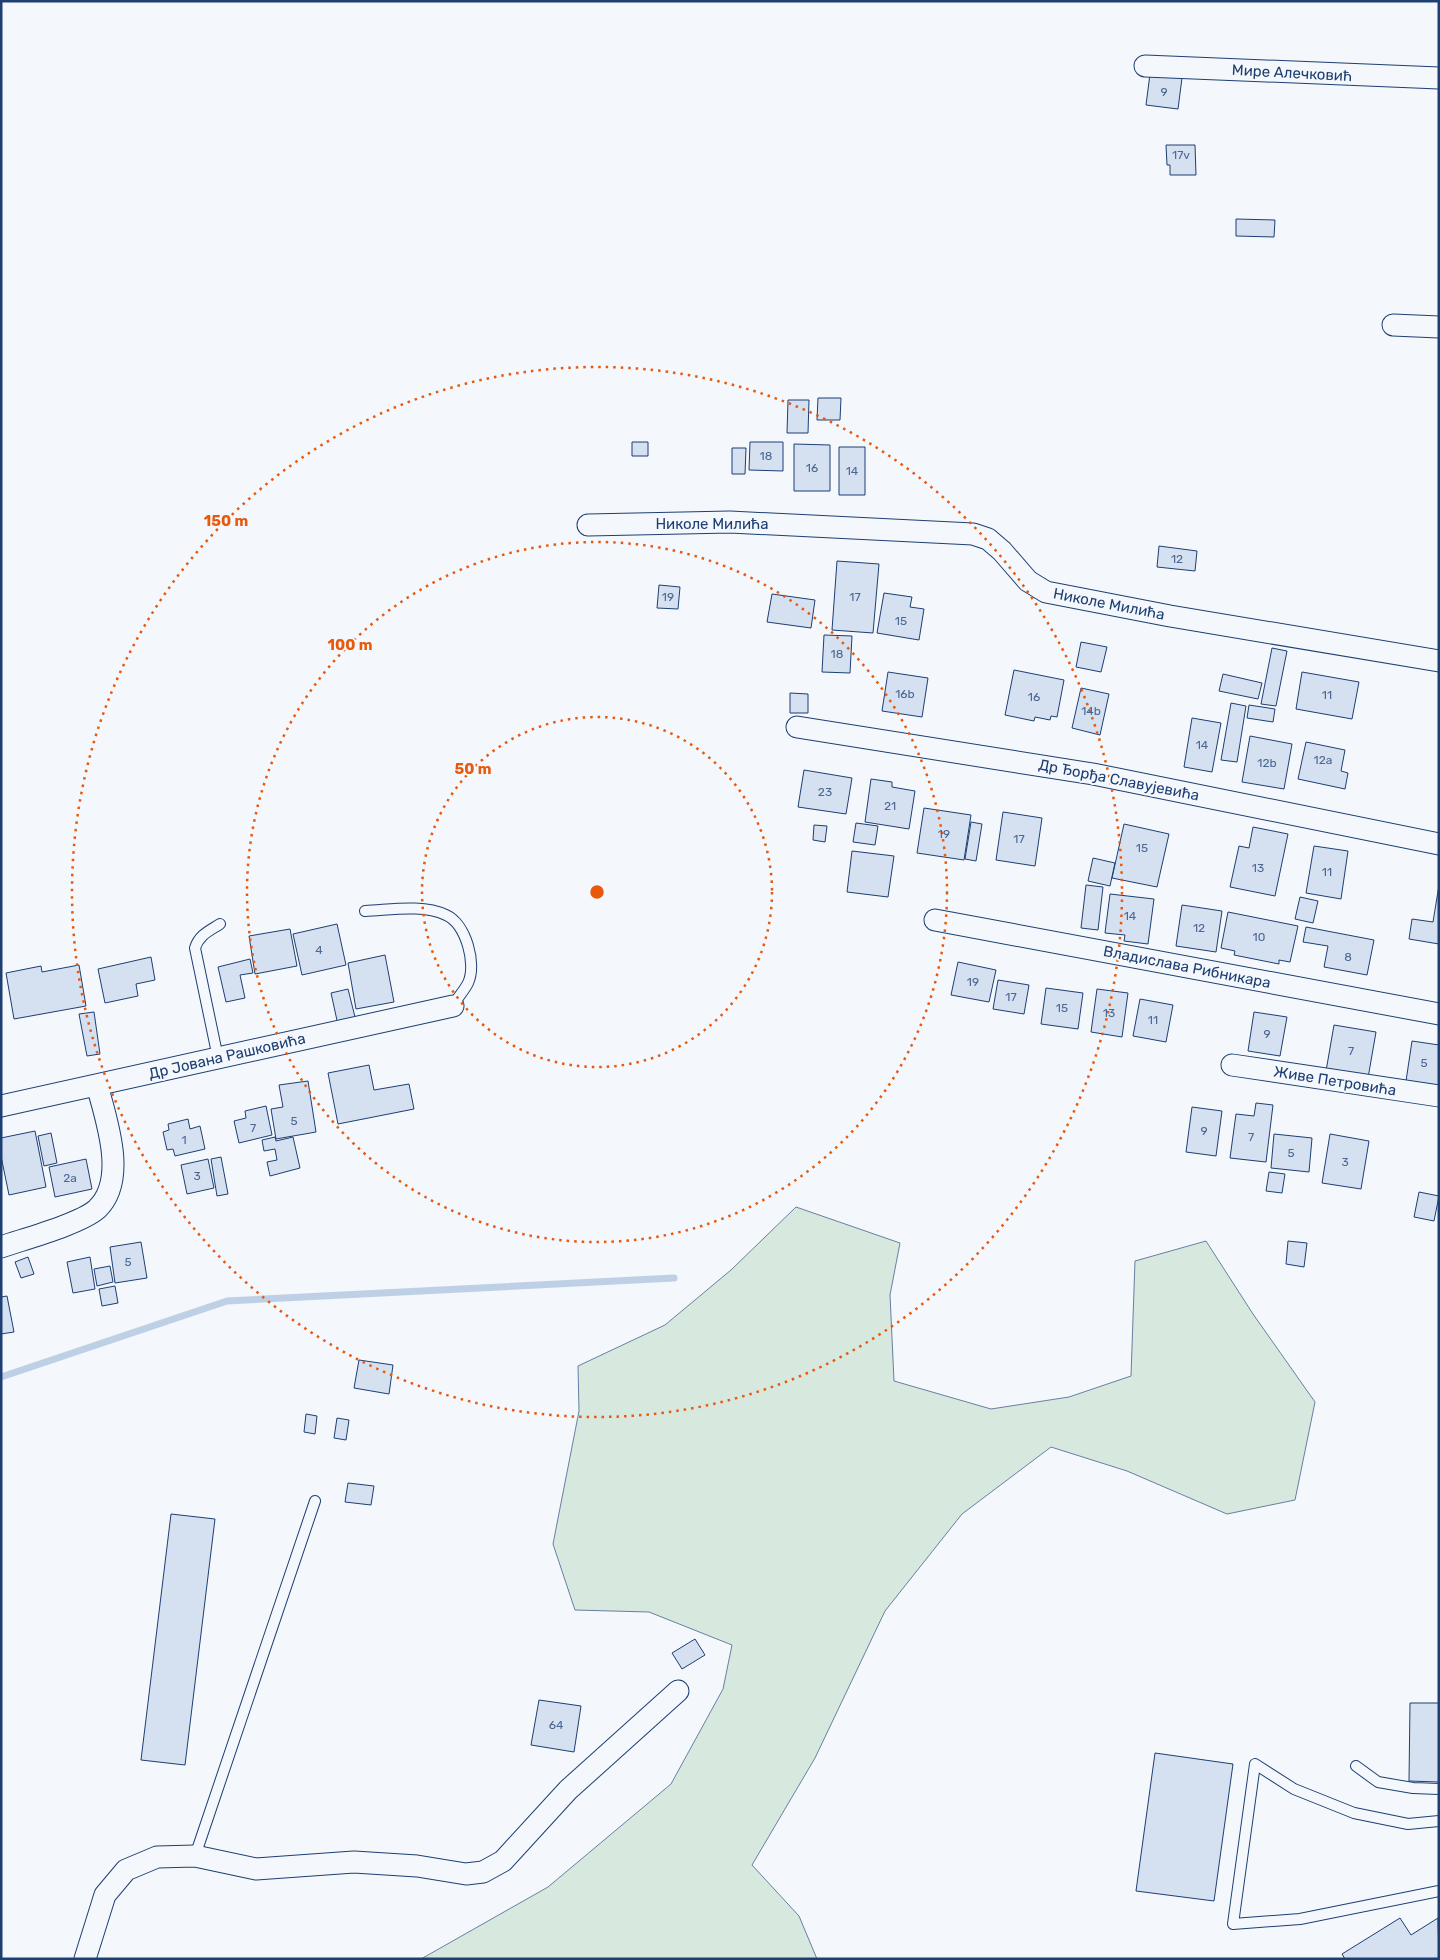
<svg xmlns="http://www.w3.org/2000/svg" width="1440" height="1960" font-family="Rubik,sans-serif">
<style>
.green{fill:#d7e8df;stroke:#687fa3}
.lines{fill:none;stroke-linecap:round;stroke-linejoin:round}
.stream{stroke:#bed0e5;stroke-width:7}
.building{fill:#d5e0f0;stroke:#1d3f73}
.lane-casing{stroke:#1d3f73;stroke-width:12}
.street-casing{stroke:#1d3f73;stroke-width:23}
.lane{stroke:#f4f7fb;stroke-width:10}
.street{stroke:#f4f7fb;stroke-width:21}
.ring{fill:none;stroke:#e8590c;stroke-width:2.5;stroke-dasharray:2.5 5}
.labels{text-anchor:middle;stroke-width:4;stroke-linejoin:round;paint-order:stroke}
.number-label{font-size:12px;fill:#4b6792}
.street-label{font-size:15px;fill:#1d3f73;stroke:#f4f7fb}
.centre{fill:#e8590c;stroke:#f4f7fb;stroke-width:2.5}
.ring-label{font-size:15px;text-anchor:middle;font-weight:bold;fill:#e8590c;stroke:#f4f7fb;stroke-width:4;stroke-linejoin:round;paint-order:stroke}
</style>
<rect width="100%" height="100%" fill="#f4f7fb"/>
<path class="green" d="M796 1207 900 1243 890 1295 894 1381 991 1409 1069 1397 1131 1376 1135 1261 1206 1241 1253 1314 1315 1402 1295 1500 1227 1514 1127 1471 1051 1447 962 1514 885 1611 815 1758 752 1865 799 1916 817 1959H421L548 1887 671 1784 723 1689 732 1645 649 1612 575 1610 553 1544 579 1411 578 1366 665 1325 731 1270Z"/>
<g class="lines">
<path class="stream" d="M1 1377 227 1301 674 1278"/>
</g>
<path class="building" d="M1150 74 1182 78 1178 109 1146 105Z
M1166 145H1195L1196 175H1170V165H1167Z
M1236 219 1275 220 1274 237 1236 236Z
M818 398H841L840 420H817Z
M788 400H809L808 433H787Z
M632 442H648V456H632Z
M750 442H783V471L749 470Z
M794 444 830 445V491H794Z
M839 447H865V495H839Z
M732 448H746L745 474H732Z
M1159 546 1197 551 1195 571 1157 567Z
M837 561 879 564 873 633 832 630Z
M659 585 680 587 678 609 657 608Z
M884 593 912 597 910 607 924 609 919 640 877 633Z
M772 594 815 600 811 628 767 622Z
M824 635 852 636 850 673 822 672Z
M1081 642 1107 647 1101 672 1076 667Z
M1272 648 1287 651 1276 706 1261 704Z
M1014 670 1064 680 1057 717 1051 716 1050 720 1035 717 1034 721 1005 715Z
M888 672 928 678 922 717 882 711Z
M1302 672 1359 682 1352 719 1296 709Z
M1223 674 1262 683 1258 699 1219 691Z
M1081 688 1109 694 1100 735 1072 728Z
M790 693 808 694V713H790Z
M1231 703 1246 706 1237 762 1221 760Z
M1249 705 1275 709 1273 722 1247 718Z
M1192 718 1221 723 1212 772 1184 767Z
M1250 736 1292 744 1284 789 1242 782Z
M1306 742 1345 750 1341 771 1348 773 1345 789 1298 779Z
M804 770 852 778 846 814 798 807Z
M871 779 892 782V787L915 791 909 829 865 822Z
M924 808 971 815 964 860 917 853Z
M1003 812 1042 818 1035 866 996 860Z
M971 822 982 824 976 861 965 859Z
M856 823 878 826 875 845 853 842Z
M1124 824 1169 834 1157 887 1112 878Z
M814 825 827 826 825 842 813 840Z
M1253 827 1288 834 1275 896 1230 887 1239 846 1249 848Z
M1314 846 1348 851 1341 899 1306 893Z
M852 851 894 856 888 897 847 892Z
M1093 858 1115 863 1110 886 1088 881Z
M1086 885 1103 887 1098 930 1081 928Z
M1439 885V944L1409 939 1412 919 1433 922Z
M1110 894 1154 899 1148 944 1124 941 1125 935 1105 933Z
M1300 897 1318 901 1313 923 1295 919Z
M1182 905 1222 911 1216 952 1176 946Z
M1228 912 1298 926 1290 962 1279 960V964L1234 955 1235 951 1221 948Z
M337 924 346 965 302 975 293 934Z
M1306 927 1374 940 1367 975 1324 967 1328 946 1303 942Z
M290 929 297 966 255 974 249 936Z
M385 955 394 1002 356 1009 348 963Z
M151 957 155 980 136 984 138 996 105 1003 98 969Z
M250 959 253 973 240 975 245 998 226 1002 218 967Z
M958 962 996 970 989 1002 951 995Z
M79 965 86 1006 14 1019 6 973 41 966 42 972Z
M998 980 1029 985 1024 1014 993 1009Z
M1046 988 1083 993 1078 1029 1041 1024Z
M348 989 356 1021 338 1025 331 993Z
M1097 989 1128 993 1122 1037 1091 1032Z
M1140 999 1173 1005 1166 1042 1133 1036Z
M94 1012 100 1054 87 1056 79 1014Z
M1254 1012 1287 1017 1280 1056 1248 1051Z
M1334 1025 1376 1032 1368 1078 1326 1071Z
M1412 1041 1439 1045V1086L1406 1081Z
M369 1065 374 1090 409 1084 414 1109 338 1124 328 1073Z
M308 1081 316 1132 276 1139 271 1109 283 1107 279 1085Z
M1256 1103 1273 1105 1266 1162 1230 1158 1236 1114 1254 1116Z
M266 1106 272 1135 239 1143 234 1121 246 1118 245 1111Z
M1192 1107 1222 1111 1216 1156 1186 1152Z
M188 1119 190 1129 200 1126 205 1149 175 1156 173 1149 167 1150 163 1132 169 1130 168 1124Z
M35 1131 46 1187 9 1195 1 1156V1138Z
M51 1133 57 1163 44 1166 38 1136Z
M1274 1134 1312 1138 1309 1172 1271 1168Z
M1330 1134 1369 1141 1361 1189 1322 1183Z
M275 1137 276 1141 293 1137 300 1168 270 1176 267 1162 277 1160 275 1149 264 1151 262 1140Z
M221 1157 228 1194 217 1196 211 1159Z
M86 1159 92 1189 55 1197 49 1167Z
M208 1159 214 1188 187 1194 181 1165Z
M1269 1172 1285 1174 1282 1193 1266 1191Z
M1419 1192 1439 1196 1434 1221 1414 1217Z
M1288 1241 1307 1243 1304 1267 1286 1264Z
M141 1242 147 1278 115 1283 110 1247Z
M28 1257 34 1274 21 1278 15 1262Z
M90 1257 95 1289 73 1293 67 1262Z
M110 1266 113 1282 97 1286 94 1269Z
M115 1286 118 1303 102 1306 99 1289Z
M7 1296 14 1332 1 1334V1297Z
M359 1360 393 1365 389 1394 354 1388Z
M306 1414 317 1416 315 1434 304 1432Z
M337 1418 349 1420 346 1440 334 1438Z
M348 1483 374 1486 371 1505 345 1502Z
M171 1514 215 1519 185 1765 141 1760Z
M695 1639 705 1655 682 1669 672 1653Z
M539 1700 581 1706 574 1752 531 1745Z
M1410 1703H1439V1782L1409 1781Z
M1155 1753 1233 1764 1214 1901 1136 1891Z
M1400 1918 1411 1935 1438 1918 1439 1959H1345L1342 1954Z"/>
<g class="lines">
<g class="lane-casing">
<path id="lane" d="M365 911C391 910 422 904 446 915 466 924 477 964 468 983 464 991 457 998 453 1006
M218 1058 195 948C199 935 209 931 220 924
M1356 1766 1378 1782 1413 1788 1439 1789
M1439 1821 1408 1824 1354 1813 1294 1789 1255 1764 1233 1924 1300 1919 1439 1891
M195 1856 315 1501"/>
</g>
<g class="street-casing">
<path id="street" d="M1145 66 1439 78
M1393 325 1439 327
M588 525 730 522 973 534 988 539 1002 551 1028 581 1046 592 1170 616 1439 661
M797 727 1093 774 1439 844
M935 920 1439 1014
M1232 1065 1439 1096
M1 1106 453 1006
M1 1247C24 1239 80 1224 97 1209 128 1180 106 1119 97 1085
M85 1959 105 1895 126 1870 157 1857 195 1856 256 1869 354 1862 417 1866 466 1874 483 1872 503 1861 568 1790 678 1691"/>
</g>
<use href="#lane" class="lane"/>
<use href="#street" class="street"/>
</g>
<g class="ring">
<circle cx="597" cy="892" r="175"/>
<circle cx="597" cy="892" r="350"/>
<circle cx="597" cy="892" r="525"/>
</g>
<g class="labels">
<g class="number-label">
<text x="1164" y="96">9</text>
<text x="1181" y="159">17v</text>
<text x="766" y="460">18</text>
<text x="812" y="472">16</text>
<text x="852" y="475">14</text>
<text x="1177" y="563">12</text>
<text x="668" y="601">19</text>
<text x="855" y="601">17</text>
<text x="901" y="625">15</text>
<text x="837" y="658">18</text>
<text x="905" y="698">16b</text>
<text x="1327" y="699">11</text>
<text x="1034" y="701">16</text>
<text x="1091" y="715">14b</text>
<text x="1202" y="749">14</text>
<text x="1323" y="764">12a</text>
<text x="1267" y="767">12b</text>
<text x="825" y="796">23</text>
<text x="890" y="810">21</text>
<text x="944" y="838">19</text>
<text x="1019" y="843">17</text>
<text x="1142" y="852">15</text>
<text x="1258" y="872">13</text>
<text x="1327" y="876">11</text>
<text x="1130" y="920">14</text>
<text x="1199" y="932">12</text>
<text x="1259" y="941">10</text>
<text x="319" y="954">4</text>
<text x="1348" y="961">8</text>
<text x="973" y="986">19</text>
<text x="1011" y="1001">17</text>
<text x="1062" y="1012">15</text>
<text x="1109" y="1017">13</text>
<text x="1153" y="1024">11</text>
<text x="1267" y="1038">9</text>
<text x="1351" y="1055">7</text>
<text x="1424" y="1067">5</text>
<text x="294" y="1125">5</text>
<text x="253" y="1132">7</text>
<text x="1204" y="1135">9</text>
<text x="1251" y="1141">7</text>
<text x="184" y="1144">1</text>
<text x="1291" y="1157">5</text>
<text x="1345" y="1166">3</text>
<text x="197" y="1180">3</text>
<text x="70" y="1182">2a</text>
<text x="128" y="1266">5</text>
<text x="556" y="1729">64</text>
</g>
<g class="street-label">
<text transform="translate(1292 73) rotate(3)" y="5">Мире Алечковић</text>
<text x="712" y="529">Николе Милића</text>
<text transform="translate(1109 604) rotate(11)" y="5">Николе Милића</text>
<text transform="translate(1119 780) rotate(11)" y="5">Др Ђорђа Славујевића</text>
<text transform="translate(1187 967) rotate(11)" y="5">Владислава Рибникара</text>
<text transform="translate(227 1056) rotate(-13)" y="5">Др Јована Рашковића</text>
<text transform="translate(1335 1081) rotate(9)" y="5">Живе Петровића</text>
</g>
</g>
<circle cx="597" cy="892" r="8" class="centre"/>
<g class="ring-label">
<text x="226" y="526">150 m</text>
<text x="350" y="650">100 m</text>
<text x="473" y="774">50 m</text>
</g>
<rect width="1440" height="1960" fill="none" stroke="#1d3f73" stroke-width="5"/>
</svg>
